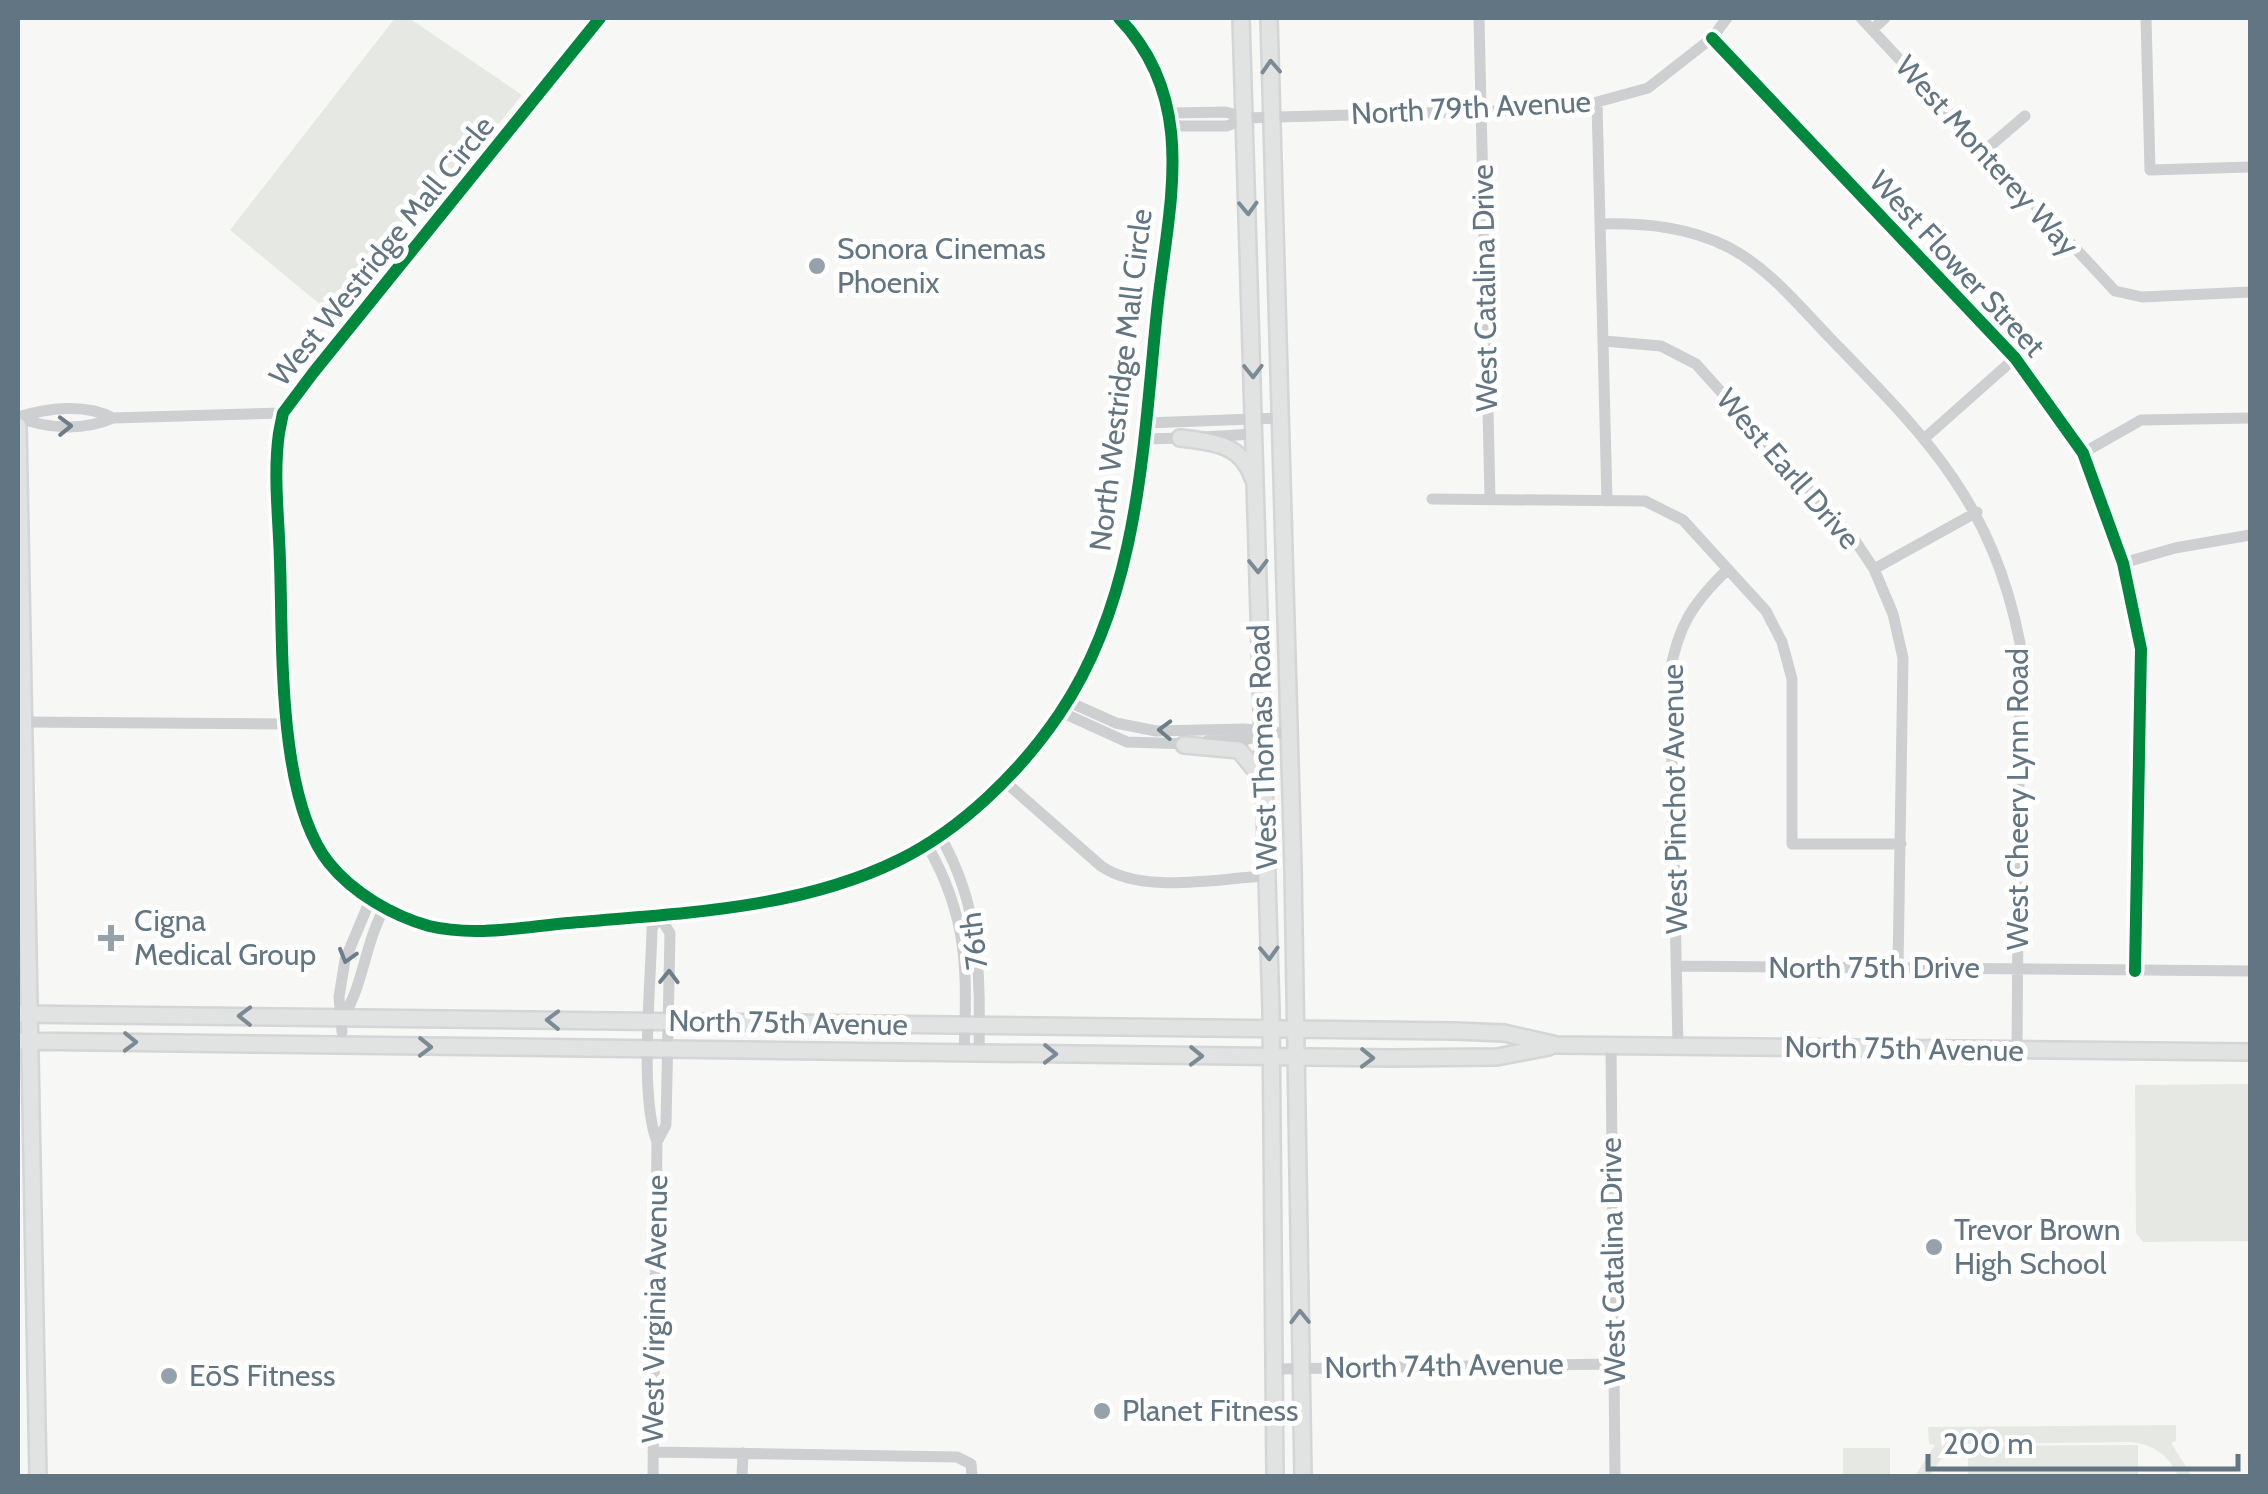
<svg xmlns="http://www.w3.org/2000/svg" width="2268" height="1494" font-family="Cabin,sans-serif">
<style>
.green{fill:#e6e9e3}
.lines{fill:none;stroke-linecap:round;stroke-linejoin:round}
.secondary-casing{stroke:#d4d5d6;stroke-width:20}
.street{stroke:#cdcfd0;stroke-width:11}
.secondary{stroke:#e1e2e2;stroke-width:15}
.cycleway-casing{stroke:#fff;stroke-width:19}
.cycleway{stroke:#00873e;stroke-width:12}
.oneway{stroke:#7b8b95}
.oneway2{stroke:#6d7e8a}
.poi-dot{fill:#96a2ab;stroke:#fff;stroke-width:4}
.labels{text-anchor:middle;stroke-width:10;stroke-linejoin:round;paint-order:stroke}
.street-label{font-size:30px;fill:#627582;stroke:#fff}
.poi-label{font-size:30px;fill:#627582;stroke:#fff;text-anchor:start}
</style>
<rect width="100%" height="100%" fill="#f7f7f6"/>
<path class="green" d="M395 18H409L522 95 339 320 230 230Z
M2250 1084V1241L2143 1242 2136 1233 2135 1085Z
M2176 1425V1441L2171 1443 2192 1476H2178C2169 1455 2153 1444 2130 1442L1966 1444 1944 1455 1929 1476H1915L1935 1445 1929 1444 1928 1427Z
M2138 1445V1476H1968V1446Z
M1843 1448H1890V1476H1843Z"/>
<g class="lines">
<g class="secondary-casing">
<path id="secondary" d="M1241 18 1271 1011 1275 1476
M1269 18 1293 869 1303 1476
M18 426 38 1476
M1180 438C1212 442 1241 443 1253 478
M1184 745 1239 750 1261 777
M18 1014 1455 1031 1504 1033 1557 1045 2250 1052
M18 1041 1391 1058 1497 1057 1549 1047"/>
</g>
<path class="street" d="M600 18 313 373 283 413 279 433C273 476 279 519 280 562 283 644 277 798 329 863 353 893 393 916 429 926 475 937 522 927 568 923 679 913 798 910 899 860 962 829 1021 771 1060 713 1139 596 1143 447 1157 311 1168 207 1200 102 1119 18
M1479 18 1490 498
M1861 18 2115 291 2142 297 2250 292
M2146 18 2150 170 2250 167
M1872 30 1885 18
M1712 38 2015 358 2083 453 2123 563 2141 649 2135 971
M1597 103 1607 501
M1172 113 1226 112 1246 118 1572 109 1648 88 1712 38 1727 18
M1173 126H1227L1246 118
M1983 152 2025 116
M1602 224C1646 223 1688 227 1728 247 1769 268 1799 306 1830 338 1926 437 1992 501 2020 643L2017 1050
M1604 341 1661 346 1696 364 1856 542 1874 569 1893 614 1903 658 1898 967
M18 417C46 429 84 431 113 418L283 413
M18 417C47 408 86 403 113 418
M1146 423 1282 418
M1203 437 1254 434
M1926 437 2015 358
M1144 439 1185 438
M2083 453 2141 420 2250 418
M1432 499 1645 501 1683 520 1766 611 1782 642 1792 679V844H1901
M2123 563 2175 548 2250 535
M1874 569 1977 512
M1067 701 1116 723 1156 731 1244 729 1290 734
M1061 712 1127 742 1189 744
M24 722 288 724
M1207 741 1245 740 1262 734
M1003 780 1101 866C1143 895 1218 878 1267 876
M940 836C981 906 980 975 979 1053
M927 845C969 918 967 972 964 1053
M1677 966 2250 971
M343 1017C363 987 365 942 385 907
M342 1032 339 997 345 960 371 898
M1611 1046 1615 1476
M1678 1047 1670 674C1677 627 1693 603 1727 570
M657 1142 666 1125 670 933 658 915
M1273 1369 1614 1364
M653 1452 957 1457 971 1464 972 1476
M653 1476 657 1142C639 1095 651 984 652 929L658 915
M742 1476 743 1453"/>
<use href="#secondary" class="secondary"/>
<g class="cycleway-casing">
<path id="cycleway" d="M600 18 313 373 283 413 279 433C273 476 279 519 280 562 283 644 277 798 329 863 353 893 393 916 429 926 475 937 522 927 568 923 679 913 798 910 899 860 962 829 1021 771 1060 713 1139 596 1143 447 1157 311 1168 207 1200 102 1119 18
M1712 38 2015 358 2083 453 2123 563 2141 649 2135 971"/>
</g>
<use href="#cycleway" class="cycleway"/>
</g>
<defs><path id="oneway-chevron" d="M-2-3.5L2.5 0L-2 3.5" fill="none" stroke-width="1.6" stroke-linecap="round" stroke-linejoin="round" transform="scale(2.5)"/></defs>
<g class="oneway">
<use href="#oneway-chevron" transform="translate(1271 67) rotate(-93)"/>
<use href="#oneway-chevron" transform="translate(1248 208) rotate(88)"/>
<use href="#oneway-chevron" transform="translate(1253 371) rotate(89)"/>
<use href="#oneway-chevron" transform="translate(1258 566) rotate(89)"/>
<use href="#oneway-chevron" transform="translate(1269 953) rotate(88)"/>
<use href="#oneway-chevron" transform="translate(245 1016) rotate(-179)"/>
<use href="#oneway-chevron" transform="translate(553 1020) rotate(-179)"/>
<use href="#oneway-chevron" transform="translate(130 1042) rotate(1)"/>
<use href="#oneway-chevron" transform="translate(425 1047) rotate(1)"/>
<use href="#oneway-chevron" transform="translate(1050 1054) rotate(1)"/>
<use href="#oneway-chevron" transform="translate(1196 1056) rotate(1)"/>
<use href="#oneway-chevron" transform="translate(1367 1058) rotate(1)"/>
<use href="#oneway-chevron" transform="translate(1300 1317) rotate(-91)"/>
</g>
<g class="oneway2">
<use href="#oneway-chevron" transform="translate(65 426) rotate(-1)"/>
<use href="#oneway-chevron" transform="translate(1165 730) rotate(-178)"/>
<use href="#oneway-chevron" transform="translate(347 956) rotate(106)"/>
<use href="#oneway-chevron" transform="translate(669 977) rotate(-89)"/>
</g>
<g class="poi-dot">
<circle cx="817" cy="266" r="10"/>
<path d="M106 923h10v10h10v10h-10v10h-10v-10h-10v-10h10z"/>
<circle cx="1934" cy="1247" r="10"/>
<circle cx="169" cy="1376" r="10"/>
<circle cx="1102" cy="1411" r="10"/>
</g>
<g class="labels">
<g class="street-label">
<text transform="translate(1471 108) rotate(-3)" y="10">North 79th Avenue</text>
<text transform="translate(1987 156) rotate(48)" y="10">West Monterey Way</text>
<text transform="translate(382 251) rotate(-51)" y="10">West Westridge Mall Circle</text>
<text transform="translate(1957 264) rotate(47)" y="10">West Flower Street</text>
<text transform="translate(1485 288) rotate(-91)" y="10">West Catalina Drive</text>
<text transform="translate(1121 380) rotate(-83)" y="10">North Westridge Mall Circle</text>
<text transform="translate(1788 469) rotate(49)" y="10">West Earll Drive</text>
<text transform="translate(1263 747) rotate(-92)" y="10">West Thomas Road</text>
<text transform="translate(1675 799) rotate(-91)" y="10">West Pinchot Avenue</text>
<text transform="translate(2018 799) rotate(-90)" y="10">West Cheery Lynn Road</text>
<text transform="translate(974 941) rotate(-97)" y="10">76th</text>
<text x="1874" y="978">North 75th Drive</text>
<text transform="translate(788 1023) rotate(1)" y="10">North 75th Avenue</text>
<text transform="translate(1904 1049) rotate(1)" y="10">North 75th Avenue</text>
<text transform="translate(1613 1261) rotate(-91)" y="10">West Catalina Drive</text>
<text transform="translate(655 1309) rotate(-89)" y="10">West Virginia Avenue</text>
<text transform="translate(1444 1366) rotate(-1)" y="10">North 74th Avenue</text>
</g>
<g class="poi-label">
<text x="837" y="259">Sonora Cinemas<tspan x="837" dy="34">Phoenix</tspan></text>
<text x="134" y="931">Cigna<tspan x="134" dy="34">Medical Group</tspan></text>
<text x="1954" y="1240">Trevor Brown<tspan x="1954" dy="34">High School</tspan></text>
<text x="189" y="1386">EōS Fitness</text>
<text x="1122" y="1421">Planet Fitness</text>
</g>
</g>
<rect width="2268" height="1494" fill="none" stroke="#627582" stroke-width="40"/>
<path d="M1928 1454v15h310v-15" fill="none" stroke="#627582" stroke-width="5"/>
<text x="1943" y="1454" font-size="30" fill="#627582" stroke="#ffffff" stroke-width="8" paint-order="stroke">200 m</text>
</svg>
